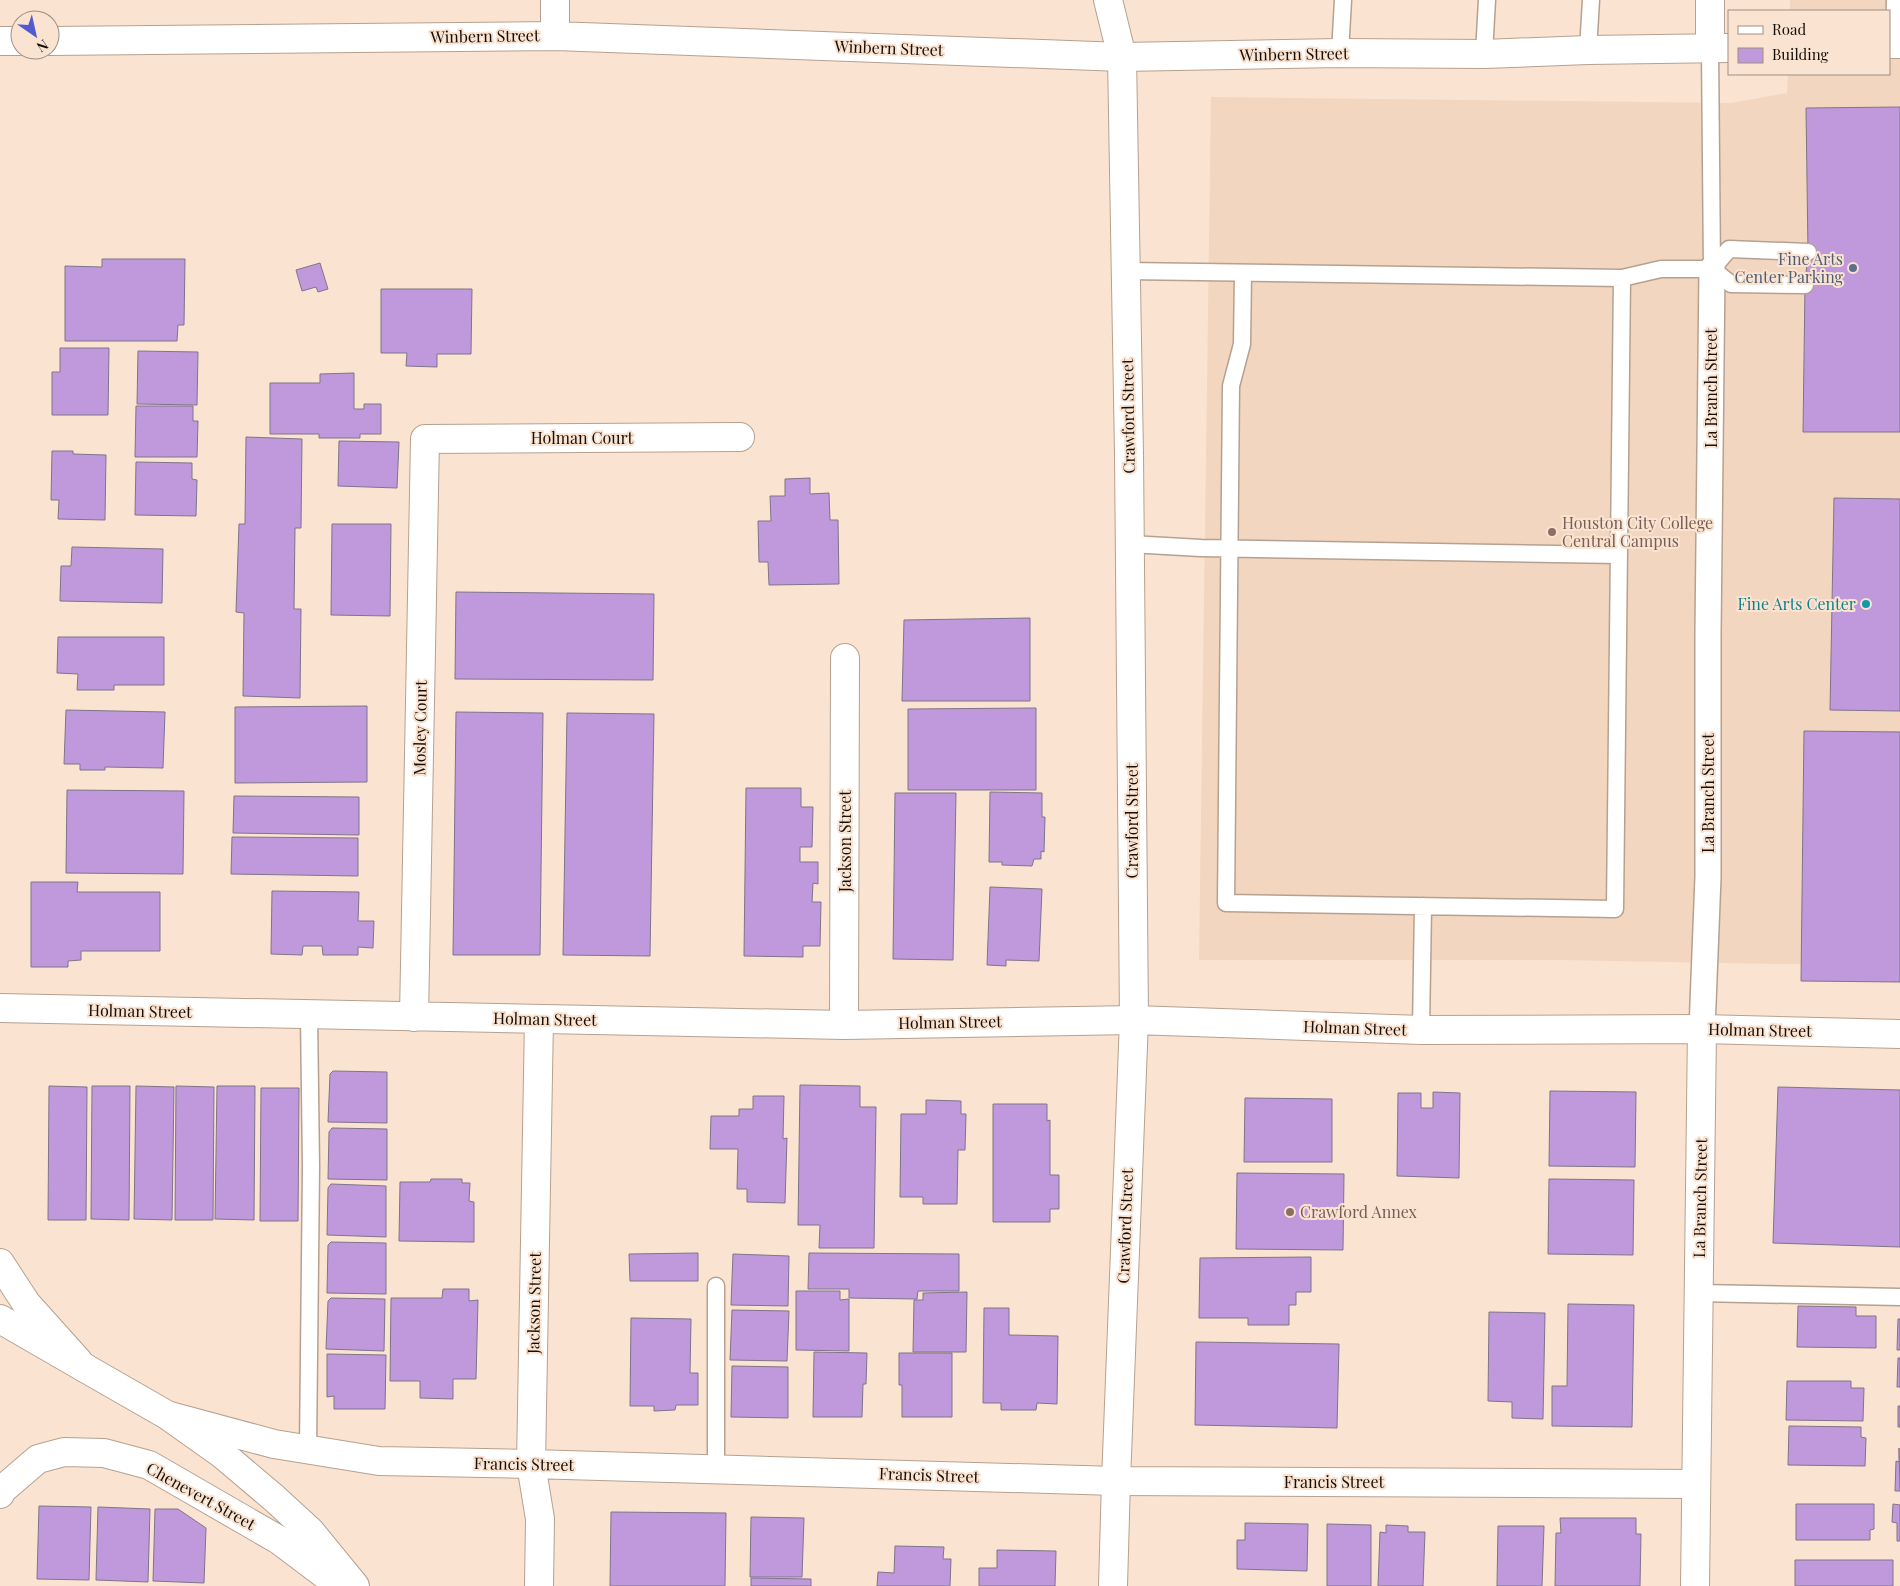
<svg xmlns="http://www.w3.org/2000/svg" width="1900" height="1586" font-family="'Playfair Display',serif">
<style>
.built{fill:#f3d6bf}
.building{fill:#c099dd;stroke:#7f7489}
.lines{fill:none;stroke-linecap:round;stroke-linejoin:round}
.service-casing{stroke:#b6a190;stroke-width:19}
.pedestrian-casing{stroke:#b6a190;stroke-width:28}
.minor-casing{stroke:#b6a190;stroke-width:30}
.tertiary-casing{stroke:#b6a190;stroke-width:30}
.secondary-casing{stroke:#b6a190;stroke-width:30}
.primary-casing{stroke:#b6a190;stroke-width:30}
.motorway-casing{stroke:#b6a190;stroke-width:30}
.service{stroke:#fff;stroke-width:16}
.pedestrian{stroke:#fff;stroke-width:25}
.minor{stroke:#fff;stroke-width:28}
.tertiary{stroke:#fff;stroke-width:28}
.secondary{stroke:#fff;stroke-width:28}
.primary{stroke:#fff;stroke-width:28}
.motorway{stroke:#fff;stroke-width:28}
.service-dot{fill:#5c6f8a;stroke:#fae3d1;stroke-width:2}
.education-dot{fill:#8d6e63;stroke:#fae3d1;stroke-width:2}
.culture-dot{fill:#0f9aa8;stroke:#fae3d1;stroke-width:2}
.labels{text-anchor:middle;stroke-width:4;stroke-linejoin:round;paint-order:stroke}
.street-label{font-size:16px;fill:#160f08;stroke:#fae3d1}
.service-label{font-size:16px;fill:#4e5e75;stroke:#fae3d1;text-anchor:end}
.education-label{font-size:16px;fill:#785e54;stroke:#fae3d1;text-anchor:start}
.culture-label{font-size:16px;fill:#0d838f;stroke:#fae3d1;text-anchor:end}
</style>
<rect width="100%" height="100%" fill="#fae3d1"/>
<path class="built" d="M1790 0H1900V966L1559 960H1199L1211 97 1731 103 1787 93 1788 74H1889V11H1790Z"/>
<path class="building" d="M1900 107V432H1803L1805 285 1808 252 1806 108Z
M102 259H185L184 325H178L177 341H65V266L102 267Z
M320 263 328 289 318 292 316 287 302 291 296 270Z
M381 289H472L471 354H437V367L406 366 407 353H381Z
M60 348H109L108 415H52V372H60Z
M138 351 198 352 197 405 137 404Z
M354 373V409H364V404H381V434H360V438H319V434H270V383H320V374Z
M136 406H193V421H198L197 457H135Z
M246 437 302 439 301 528H295L294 609H301L300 698 243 696 244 613 236 612 239 524H245Z
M339 441 399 442 397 488 338 486Z
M52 451H73V454L106 455 105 520 58 519 59 500H51Z
M136 462 192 463V479L197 480 196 516 135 515Z
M810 478V494L829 493 830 520H838L839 584 769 585 768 562H759L758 521H771L770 496H785V479Z
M1834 498 1900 499V711L1830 710Z
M332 524H391L390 616 331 615Z
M72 547 163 549 162 603 60 601 61 566H71Z
M456 592 654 594 653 680 455 679Z
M1030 618V701H902L904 620Z
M58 637H164V685H114V690H77L78 674 57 673Z
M367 706V782L235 783V707Z
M1036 708V790H908V709Z
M66 710 165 712 163 768 105 767V770H80V764H64Z
M456 712 543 713 540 955H453Z
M567 713 654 714 650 956 563 955Z
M1804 731 1900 732V982L1801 981Z
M746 788H801V807H813L812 847H800V862H818V884L813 883 812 902H821L820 946H803V957L744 956Z
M67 790 184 791 183 874 66 873Z
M990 792 1042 793V817H1045L1044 852 1041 851V859H1034L1032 866 1002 865V862H989Z
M895 793H956L953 960 893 959Z
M234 796 359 797V835L233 833Z
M232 837 358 838V876L231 874Z
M31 882H78L77 892H160V951H81V960L68 961V967H31Z
M990 887 1042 889 1039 961 1006 960V966L987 965Z
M272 891 359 892 358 921H374L373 948 358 947V955H323L322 946H303L302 955 271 954Z
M333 1071 387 1072V1123L328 1122 330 1074Z
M800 1085 860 1086V1107H876L874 1248H819L820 1225H798Z
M49 1086 87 1087 86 1220H48Z
M92 1086H130L129 1220 91 1219Z
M136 1086 174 1087 172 1220 134 1219Z
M176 1086 214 1087 213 1220H175Z
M217 1086H255L254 1220 215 1219Z
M1778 1087 1900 1090V1247L1773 1243Z
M261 1088H299L298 1221H260Z
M1550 1091 1636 1092 1635 1167 1549 1166Z
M1433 1092 1460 1093 1459 1178 1397 1176 1398 1093H1421V1108H1433Z
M753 1096H784L783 1139 787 1138 785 1203 747 1202V1189H737L738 1149H710L711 1116H739V1109H753Z
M1245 1098 1332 1099V1162H1244Z
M926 1100 961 1101V1114H966L965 1150H958L957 1204H923V1197H900L901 1114H926Z
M993 1104H1047V1121L1050 1120V1175H1059V1209H1050V1222H993Z
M332 1128 387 1129V1180L328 1179 329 1132Z
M1237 1173 1344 1174 1343 1250 1236 1249Z
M431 1179H462V1183H470L469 1201 474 1202V1242L399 1241 400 1182H430Z
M1549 1179 1634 1180 1633 1255 1548 1254Z
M331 1184 386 1186V1237L327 1235 328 1188Z
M331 1242 386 1243V1294L327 1293 328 1245Z
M698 1253V1281H630L629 1254Z
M809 1253 959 1254V1291H918L917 1299 849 1298V1289H808Z
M733 1254 789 1256 788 1306 731 1305Z
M1311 1257V1292H1296V1305H1289V1325H1248V1318H1199L1200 1258Z
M443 1289H469V1301L478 1300 476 1379H453V1399L420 1398V1381H390L391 1298H442Z
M796 1291H840V1300L849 1299V1351L796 1350Z
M967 1292 966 1352H913L914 1300H923V1293Z
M331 1298 385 1299 384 1351 326 1349 328 1301Z
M1568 1304 1634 1305 1632 1427 1552 1426V1386H1567Z
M1798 1306 1856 1307V1316H1876V1348L1797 1347Z
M984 1308H1009V1335L1058 1336 1057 1404 1037 1403 1036 1410H1001V1403H983Z
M732 1310 789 1311 787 1361 730 1360Z
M1489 1312 1545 1313 1543 1419 1512 1418V1402L1488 1401Z
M631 1318 691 1319 690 1373H698V1405H676L675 1410 654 1411V1406H630Z
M1898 1319H1900V1350H1897Z
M1196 1342 1339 1344 1337 1428 1195 1425Z
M814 1352 867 1353 866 1384H863L862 1417H813Z
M899 1353H952V1417H902V1385H899Z
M327 1354 386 1355 385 1409H334V1396L327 1397Z
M1898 1358H1900V1387H1897Z
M732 1366 788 1367V1418L731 1417Z
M1787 1381H1851V1388H1864L1863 1421 1786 1420Z
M1898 1406H1900V1427H1898Z
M1789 1426 1861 1427V1437L1866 1438 1865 1466 1788 1465Z
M1899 1448 1900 1491H1895L1896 1461 1899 1462Z
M1796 1504H1874V1529L1870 1530V1540H1796Z
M1893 1504 1900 1505V1541H1897V1523L1892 1522Z
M39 1506 91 1507 89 1580 37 1579Z
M98 1507 150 1509 148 1582 96 1580Z
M155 1509H178L206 1528 204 1583 153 1581Z
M611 1512 726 1513 725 1586H610Z
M751 1517 804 1518 802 1577H750Z
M1560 1518H1636V1534H1641L1640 1586H1555L1556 1533H1561Z
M1245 1523 1308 1524 1307 1571 1237 1569V1540H1245Z
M1327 1524 1371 1525V1586H1327Z
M1386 1525 1408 1526V1532H1425L1423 1586H1378L1380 1532 1386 1533Z
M1498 1526H1544L1542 1586H1497Z
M895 1546 944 1547 943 1559H951L950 1586H877L878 1572 894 1573Z
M997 1550 1056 1551 1055 1586H979V1568H997Z
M1795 1560H1893V1586H1795Z
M751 1578 811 1579V1586H751Z"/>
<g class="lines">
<g class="service-casing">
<path id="service" d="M1894 44 1895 0
M1710 49 1712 269
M1588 50 1591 0
M1340 53 1343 0
M1484 54 1487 0
M1712 269 1729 249 1808 252
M1126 271 1622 278 1661 269H1712L1731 284 1805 285
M1243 274 1242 344 1231 386 1226 903 1615 909 1622 278
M1130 544 1201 548 1619 555
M1421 1030 1423 906
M716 1286V1469
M1698 1293 1900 1297
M308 1449 311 1167 309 1014"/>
</g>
<g class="pedestrian-casing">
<path id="pedestrian" d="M1702 1029 1708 877V634L1712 269"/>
</g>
<g class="minor-casing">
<path id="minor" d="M555 0V36
M0 41H20
M50 41 555 36 1122 57 1340 53 1484 54 1588 50 1729 48
M1889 44H1900
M0 1008 844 1025 1134 1020
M414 1017 425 439 740 437
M539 1019 531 1464 540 1519 539 1586
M844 1025 845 658
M170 1416 274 1444 379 1461 531 1464 1116 1481 1696 1484
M0 1494 2 1490 38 1459 64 1452 104 1453 149 1465 279 1540 340 1586"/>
</g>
<g class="tertiary-casing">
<path id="tertiary" d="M1710 49V0
M1702 1029 1900 1034
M0 1263 26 1303 78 1361"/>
</g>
<g class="secondary-casing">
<path id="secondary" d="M85 1368 167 1415 222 1454 274 1498 310 1531 355 1586"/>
</g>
<g class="primary-casing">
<path id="primary" d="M1108 0 1122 57 1129 454 1134 1020 1116 1481 1113 1586
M1134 1020 1421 1030 1702 1029 1695 1586"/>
</g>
<g class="motorway-casing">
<path id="motorway" d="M0 1319 85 1368"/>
</g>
<use href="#service" class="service"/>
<use href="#pedestrian" class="pedestrian"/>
<use href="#minor" class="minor"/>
<use href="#tertiary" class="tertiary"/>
<use href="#secondary" class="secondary"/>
<use href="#primary" class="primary"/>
<use href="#motorway" class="motorway"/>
</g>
<circle class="service-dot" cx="1853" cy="268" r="5"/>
<g class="education-dot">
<circle cx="1552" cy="532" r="5"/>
<circle cx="1290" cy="1212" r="5"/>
</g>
<circle class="culture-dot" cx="1866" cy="604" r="5"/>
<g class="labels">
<g class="street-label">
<text transform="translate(485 36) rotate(-1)" y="6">Winbern Street</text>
<text transform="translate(889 48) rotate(2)" y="6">Winbern Street</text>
<text transform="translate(1294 54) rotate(-1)" y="6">Winbern Street</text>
<text transform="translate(1711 388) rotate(-90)" y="6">La Branch Street</text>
<text transform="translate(1128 416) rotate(-91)" y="6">Crawford Street</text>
<text x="582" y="444">Holman Court</text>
<text transform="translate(420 728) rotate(-89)" y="6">Mosley Court</text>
<text transform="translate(1708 793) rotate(-90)" y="6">La Branch Street</text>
<text transform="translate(1132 821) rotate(-90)" y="6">Crawford Street</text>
<text transform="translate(845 841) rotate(-90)" y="6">Jackson Street</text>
<text transform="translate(140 1011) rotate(1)" y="6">Holman Street</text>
<text transform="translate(545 1019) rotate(1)" y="6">Holman Street</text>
<text transform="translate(950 1022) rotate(-1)" y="6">Holman Street</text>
<text transform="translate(1355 1028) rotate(2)" y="6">Holman Street</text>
<text transform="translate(1760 1030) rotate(1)" y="6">Holman Street</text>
<text transform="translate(1700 1198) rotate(-89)" y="6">La Branch Street</text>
<text transform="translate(1125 1226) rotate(-88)" y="6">Crawford Street</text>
<text transform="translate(534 1303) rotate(-89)" y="6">Jackson Street</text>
<text transform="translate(524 1464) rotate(1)" y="6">Francis Street</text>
<text transform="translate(929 1475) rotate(2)" y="6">Francis Street</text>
<text x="1334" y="1488">Francis Street</text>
<text transform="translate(201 1496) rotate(29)" y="6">Chenevert Street</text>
</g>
<g class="service-label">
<text x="1843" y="265">Fine Arts<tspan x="1843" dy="18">Center Parking</tspan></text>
</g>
<g class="education-label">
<text x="1562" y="529">Houston City College<tspan x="1562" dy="18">Central Campus</tspan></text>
<text x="1300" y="1218">Crawford Annex</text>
</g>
<g class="culture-label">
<text x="1856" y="610">Fine Arts Center</text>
</g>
</g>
<rect x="1728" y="10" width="162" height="65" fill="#fae3d1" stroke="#9f8e81"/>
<rect x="1738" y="26" width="25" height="8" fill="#ffffff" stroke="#9f8e81"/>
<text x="1772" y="35" font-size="15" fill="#160f08">Road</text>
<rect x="1738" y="48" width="25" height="15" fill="#c099dd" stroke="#9f8e81"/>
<text x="1772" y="60" font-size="15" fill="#160f08">Building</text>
<g transform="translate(35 35) rotate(146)"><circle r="24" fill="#fae3d1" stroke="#9f8e81"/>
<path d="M0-4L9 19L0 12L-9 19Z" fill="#535ad1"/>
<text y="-8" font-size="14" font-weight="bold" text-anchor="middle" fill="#160f08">N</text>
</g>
</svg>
